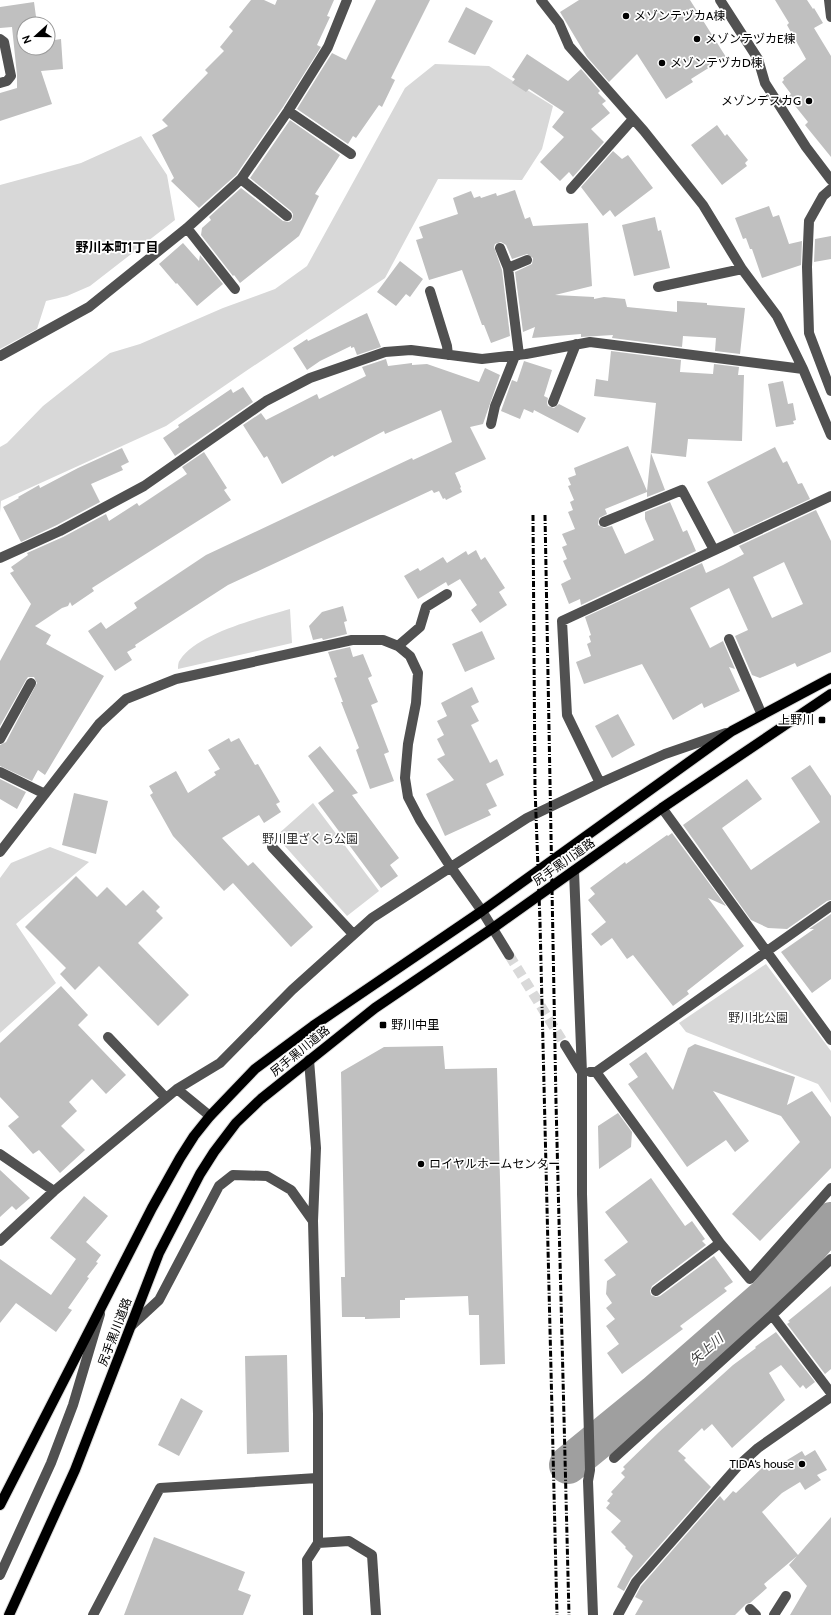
<svg xmlns="http://www.w3.org/2000/svg" width="831" height="1615" font-family="Cabin,'Noto Sans JP',sans-serif">
<style>
.green{fill:#d8d8d8}
.lines{fill:none;stroke-linecap:round;stroke-linejoin:round}
.river{stroke:#9f9f9f;stroke-width:38}
.building{fill:#c0c0c0;fill-rule:evenodd}
.minor-tunnel{stroke:#d9d9d9;stroke-width:10;stroke-dasharray:10 5;stroke-linecap:butt}
.major-casing{stroke:#dbdbdb;stroke-width:12}
.minor{stroke:#515151;stroke-width:10}
.major{stroke:#000;stroke-width:10}
.rail{stroke:#000;stroke-width:3;stroke-dasharray:6 2 1 2;stroke-linecap:butt}
.poi-dot{fill:#000;stroke:#fff;stroke-width:1.5}
.labels{text-anchor:middle;stroke-width:3.5;stroke-linejoin:round;paint-order:stroke}
.poi-label{font-size:12px;fill:#000;stroke:#fff;text-anchor:start}
.park-label{font-size:12px;fill:#2f2f2f;stroke:#fff}
.street-label{font-size:12px;fill:#000;stroke:#fff}
.neighbourhood-label{font-size:13px;font-weight:bold;fill:#000;stroke:#fff}
.water-label{font-size:13px;font-style:italic;fill:#404040;stroke:#fff}
</style>
<rect width="100%" height="100%" fill="#fff"/>
<path class="green" d="M435 64 489 66 553 106 542 149 522 180 438 179 385 278 246 371 166 426 1 501 0 513V447L7 443 43 406 110 353 140 344 223 308 275 289 307 266 405 88Z
M141 136 167 175 175 220 90 286 67 296 46 301 37 329 0 349V185L81 163Z
M290 609 292 643 178 669C178 666 178 662 180 660 197 633 260 618 290 609Z
M313 803 379 891 347 916 276 836Z
M50 847 89 862 16 924 56 983 0 1033V878L11 863Z
M766 964 831 1051V1103L818 1084 686 1032 679 1023Z"/>
<g class="lines">
<path class="river" d="M568 1465 655 1394 767 1296 831 1221"/>
</g>
<path class="building" d="M251 0H264L275 5 277 0H334L327 16 330 17 317 45 321 47 283 107 236 175 199 208 171 181 174 178 152 135 168 126 162 120 208 73 205 70 224 51 220 47 233 31 229 27Z
M376 0H430L391 78 395 80 382 107 379 105 356 138 353 136 348 144 297 109 332 53 346 60Z
M579 0H690L726 57 691 79 693 82 666 99 637 54 609 82 587 57 560 12Z
M775 0H807L813 9 814 8 823 23 814 28 831 56V157L805 125 808 122 788 97 791 94 782 82 784 80 783 78 806 59 787 25 789 23Z
M34 2 37 24H24V48H48V41L61 39 63 69 41 71 52 104 0 121V93L17 88V75L12 27 0 28V7Z
M466 7 493 21 475 55 448 42Z
M527 54 568 81 581 69 600 91 598 93 606 101 602 104 610 113 591 129 604 142 573 177 569 172 560 181 540 162 564 137 552 127 564 112 529 89 526 92 512 83 515 79 512 77Z
M290 120 340 155 315 194 319 196 299 236 240 283 234 275 233 276 201 235 202 228 211 220 209 217 241 188 283 221 289 222 292 220 293 214 291 211 250 178Z
M717 125 725 136 727 134 748 160 745 163 747 166 722 185 691 145Z
M613 151 622 159 628 155 653 188 615 217 610 210 603 216 581 187Z
M515 190 525 219 530 217 533 226 588 223 592 286 555 295 594 297V299L604 297 625 299 627 307 677 312V301L707 303V305L745 308 740 354 715 351 716 338 683 336 682 347 612 338 613 335 581 337V334L532 338 535 327 523 332 515 272 532 264 533 258 527 254 512 259 506 245 501 242 495 244 494 247 502 270 510 336 491 343 484 325H482L462 270 429 280 416 240 423 238 419 227 458 214 453 198 471 191 474 198 480 196 481 198 496 193 497 196Z
M769 206 773 217 779 215 789 244 802 241 801 265 762 278 752 249H750L746 238 743 239 735 218Z
M655 217 658 231 661 230 670 268 634 276 622 225Z
M831 236V259L814 262 815 239Z
M183 243 199 261 200 255 223 284 197 306 177 283 176 284 159 264Z
M400 261 423 279 410 297 406 294 396 306 377 292Z
M367 313 381 347 357 355 354 347 351 348V346L320 361 307 370 293 348 307 339 308 341Z
M611 351 681 360 680 372 713 374 714 364 739 367 738 375H744L742 441 688 439 686 457 651 453 665 490 647 497V492L605 509 607 514 599 518 598 525 604 528 612 526 625 554 654 540 645 519V512L670 502 683 532 687 530 696 551 581 605 580 599 569 604 561 584 571 579 563 561 567 559 562 547 567 545 562 534 575 529 568 512 573 510 570 502 574 500 568 486 571 485 568 478 576 475 574 468 628 446 647 491 656 403 594 396 596 379 608 381Z
M386 359 388 366 412 363V365L427 364 479 382 485 368 500 375 483 424 470 427 486 459 455 473 461 487 460 488 462 492 446 500 445 498 443 499 439 491 434 493 432 490 228 585 135 645 136 647 127 652 132 660 115 671 88 631 101 622 106 629 137 608 134 603 206 555 412 458 413 460 452 442 441 410 385 434 384 431 334 457 333 455 282 484 267 456 264 458 243 425 261 413 266 420 317 394 319 399 366 376 362 367Z
M524 361 552 370 544 396 548 398 547 403 548 406 554 408 559 404 586 418 578 433 534 410 533 413 524 409 520 419 501 411 512 380 517 382Z
M783 381 788 404 793 403 796 420 793 421 794 424 776 427 768 384Z
M243 387 253 402 175 456 163 438 179 427 178 425 231 389 233 393Z
M775 447 783 463 787 461 798 484 802 483 810 499 734 534 707 482Z
M122 448 129 462 121 466 123 470 91 484 100 502 57 525 21 542 3 507 19 498 18 497 39 485 40 488 78 468Z
M204 452 227 488 224 490 231 500 92 588 94 591 72 606 70 602 68 606 62 608 35 626 51 635 46 644 104 676 45 775 38 770 32 781 0 766V745L6 742 37 683 34 677H28L26 680 0 726V661L31 604 10 573 14 571 11 567 28 555 27 553 63 537 106 514 109 521 137 503 139 506 187 474 182 467Z
M816 510 831 541V652L797 667 795 663 760 678 752 675 735 636 748 630 729 588 690 608 710 648 723 641 735 669 729 667 740 691 704 708 702 703 673 720 642 664 584 684 576 662 591 656 587 644 591 642 589 636 591 635 585 617 702 563 706 573 723 565 744 554 739 546ZM784 562 803 604 772 618 753 577Z
M476 550 481 560 485 557 505 588 499 592 507 605 480 623 471 610 477 605 460 579 448 586 446 582 418 599 404 576 418 568 420 571 443 557 447 563 466 551 468 555Z
M343 606 347 621 344 622 347 634 323 640 322 638 313 640 309 626 322 612Z
M482 631 495 659 465 672 452 644Z
M350 647 353 657 363 654 372 676 368 678 378 702 371 705 389 752 384 754 394 781 370 789 356 750 359 748 341 702H343L334 678 337 677 328 652Z
M472 687 479 702 471 706 479 721 471 725 490 763 497 759 504 775 486 784 497 806 488 810 491 815 445 836 426 794 454 780 437 759 445 755 437 739 444 735 437 721 447 716 441 703Z
M618 714 635 745 612 758 595 726Z
M229 738 231 742 239 738 255 765 258 764 280 802 276 804 281 812 264 823 259 815 222 838 248 866 253 862 313 927 291 947 233 883 224 891 173 836 150 795 153 793 149 786 176 771 188 793 216 775 214 772 220 769 208 750Z
M320 746 358 793 352 795 399 858 390 865 398 876 381 888 318 803 334 791 308 756Z
M810 765 831 796V900L827 901 787 929 768 928 751 920 683 825 747 779 762 799 722 828 751 870 820 822 791 778Z
M0 779 26 792 17 809 0 799Z
M74 793 108 801 96 854 62 845Z
M672 833 726 906 708 898 744 946 687 991 689 994 673 1006 633 955 627 959 612 938 601 946 591 934 606 922 588 900 595 894 590 888 625 862 626 864 667 835 668 836Z
M76 876 97 897 107 887 126 906 143 890 160 907 156 911 163 918 138 943 189 995 158 1026 99 966 75 990 60 974 66 968 25 927Z
M831 914V979L812 993 781 952 814 929H809Z
M61 986 88 1015 78 1025 126 1075 106 1094 92 1079 69 1102 77 1111 61 1126 85 1150 60 1173 39 1150 33 1154 8 1126 19 1117 0 1097V1043Z
M695 1044 795 1077 787 1105 812 1091 831 1117V1168L760 1241 732 1214 800 1142 781 1116 713 1091 749 1141 735 1152 726 1140 687 1167 628 1084 638 1077 629 1064 646 1052 673 1090 688 1048Z
M443 1046 445 1069 497 1068 505 1364 480 1365 479 1315H469L468 1296 405 1298V1300H400V1318L365 1319V1317H342L341 1277H345L341 1072 384 1047Z
M618 1113 632 1132 631 1147 599 1169 598 1126Z
M0 1170 30 1198 16 1210 12 1206 0 1217Z
M651 1178 685 1226 692 1221 705 1239 702 1241 706 1245 652 1286 650 1291 651 1295 656 1297 660 1296 714 1256 733 1282 724 1288 727 1291 680 1326 683 1329 622 1374 607 1353 619 1344 606 1326 615 1319 606 1308 612 1303 606 1294 607 1281 616 1275 604 1260 628 1242 605 1212Z
M84 1196 108 1216 86 1242 101 1255 96 1262 98 1263 87 1277 89 1278 68 1308 72 1310 56 1332 16 1303 0 1323V1259L51 1295 76 1259 50 1238Z
M831 1286V1369L825 1374 787 1324 790 1322 788 1321Z
M776 1332 815 1382 806 1389 803 1385 800 1388 781 1365 769 1373 785 1400 732 1448 712 1424 704 1431 702 1428 678 1451 686 1458 684 1460 711 1487 631 1578 624 1591 617 1587 633 1556 625 1548 626 1547 611 1532 621 1521 606 1508 610 1503 607 1501 613 1494 611 1492 625 1477 621 1473 625 1469 623 1467 659 1432 733 1365 756 1348 755 1347Z
M287 1355 289 1452 247 1454 245 1356Z
M181 1398 203 1411 179 1456 158 1445Z
M815 1450 827 1470 817 1475 821 1480 805 1490 800 1482 782 1493 762 1512 798 1555 831 1517V1615H790L807 1586 789 1565 797 1556 764 1584 767 1588 750 1603 746 1604 735 1615H635L643 1601 635 1597 641 1586 720 1496 724 1501 733 1491 736 1493 764 1466 769 1471 802 1451 805 1456Z
M154 1537 245 1572 238 1590 251 1595 243 1615H124Z"/>
<g class="lines">
<path class="minor-tunnel" d="M509 955 565 1045"/>
<g class="major-casing">
<path id="major" d="M0 1505 152 1208 180 1158 194 1136 210 1116 255 1069 313 1026 482 911 732 731 831 678
M9 1615 75 1470 159 1253 200 1174 214 1152 236 1123 261 1099 375 1008 493 928 662 808 831 694"/>
</g>
<path class="minor" d="M541 0 559 23 569 46 644 131 703 205 742 269 777 316 803 369 831 435
M720 0 758 59 765 83 806 147 831 180
M829 0 831 17
M0 39 4 42 11 76 7 81 0 83
M288 111 351 154
M241 179 287 216
M571 189 633 119
M831 189 823 196 809 221 807 267 809 333 831 391
M187 228 235 289
M500 248 508 268 519 355
M508 268 527 260
M658 287 742 269
M430 291 447 346 448 355
M0 356 89 307 187 228 241 179 288 111 328 47 347 0
M553 402 576 344
M491 424 495 406 515 356
M604 522 682 490 714 550
M0 558 60 531 144 486 266 401 310 378 385 352 411 350 482 359 526 354 590 342 803 369
M729 639 762 715
M398 646 420 627 426 607 447 594
M0 739 31 683
M0 772 45 794
M600 783 567 715 562 621 831 496
M662 808 831 1040
M272 847 353 934
M0 852 99 724 126 699 176 679 352 640H383L398 646 410 656 418 673 416 703 408 744 405 778 408 797 420 820 450 866 482 911 509 955
M574 871 582 1073V1194L590 1470 588 1481 593 1615
M108 1037 166 1098
M565 1045 581 1071
M590 1072H596L831 906
M596 1072 720 1243 750 1279 831 1188
M177 1089 210 1116
M0 1154 54 1191
M0 1241 54 1191 177 1089 220 1063 292 990 372 918 527 818 600 783 665 754 726 733
M656 1291 720 1243
M772 1315 831 1393
M132 1325 159 1300 219 1186 233 1175 267 1176 291 1190 313 1221
M614 1458 772 1315 831 1259
M318 1543 349 1541 372 1555 376 1615
M0 1575 51 1463 73 1405 100 1314
M750 1609 756 1615
M93 1615 160 1488 317 1478
M308 1615 307 1560 318 1543V1414L313 1221 316 1148 309 1060
M618 1615 636 1582 738 1466 758 1448 831 1397
M774 1615 786 1596"/>
<use href="#major" class="major"/>
<path class="rail" d="M533 515 535 788 540 922 557 1615
M545 515 556 1102 569 1615"/>
</g>
<g class="poi-dot">
<circle cx="626" cy="16" r="4"/>
<circle cx="697" cy="39" r="4"/>
<circle cx="662" cy="63" r="4"/>
<circle cx="809" cy="101" r="4"/>
<rect x="818" y="716" width="8" height="8" rx="2"/>
<rect x="379" y="1021" width="8" height="8" rx="2"/>
<circle cx="421" cy="1164" r="4"/>
<circle cx="802" cy="1464" r="4"/>
</g>
<g class="labels">
<g class="poi-label">
<text x="634" y="20">メゾンテヅカA棟</text>
<text x="705" y="43">メゾンテヅカE棟</text>
<text x="670" y="67">メゾンテヅカD棟</text>
<text x="801" y="105" text-anchor="end">メゾンデスカG</text>
<text x="814" y="724" text-anchor="end">上野川</text>
<text x="391" y="1029">野川中里</text>
<text x="429" y="1168">ロイヤルホームセンター</text>
<text x="794" y="1468" text-anchor="end">TIDA‘s house</text>
</g>
<g class="park-label">
<text x="310" y="843">野川里ざくら公園</text>
<text x="758" y="1022">野川北公園</text>
</g>
<g class="street-label">
<text transform="translate(564 862) rotate(-35)" y="4">尻手黒川道路</text>
<text transform="translate(300 1051) rotate(-39)" y="4">尻手黒川道路</text>
<text transform="translate(115 1332) rotate(-69)" y="4">尻手黒川道路</text>
</g>
<g class="neighbourhood-label">
<text x="117" y="252">野川本町1丁目</text>
</g>
<g class="water-label">
<text transform="translate(706 1349) rotate(-41)" y="5">矢上川</text>
</g>
</g>
<g transform="translate(36 36) rotate(249)"><circle r="19" fill="#ffffff" stroke="#999999"/>
<path d="M0-3L7 15L0 10L-7 15Z" fill="#000000"/>
<text y="-6" font-size="11" font-weight="bold" text-anchor="middle" fill="#000000">N</text>
</g>
</svg>
